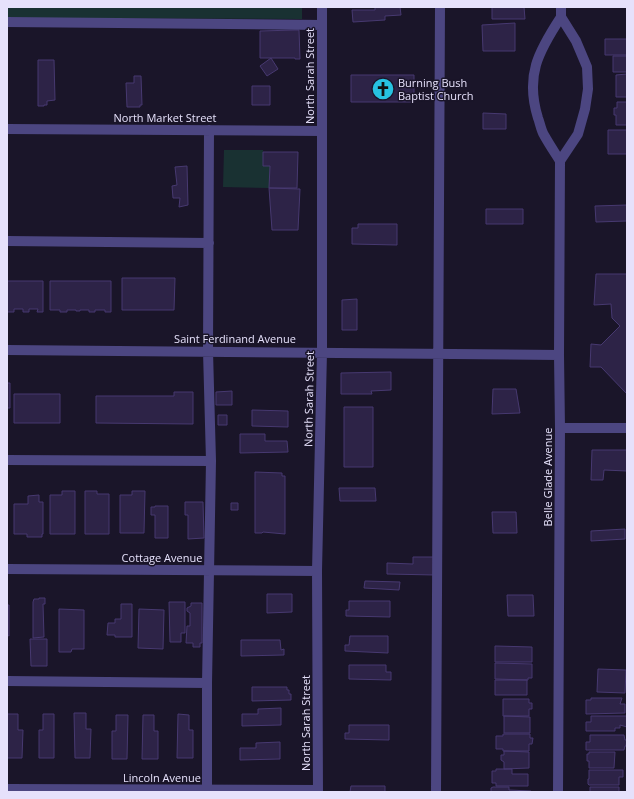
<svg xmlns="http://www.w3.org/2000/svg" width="634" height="799" font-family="'Open Sans',sans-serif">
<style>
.green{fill:#193132}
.building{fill:#2d2347;stroke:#473970}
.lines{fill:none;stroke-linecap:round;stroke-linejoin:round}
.minor{stroke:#4c4681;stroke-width:10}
.labels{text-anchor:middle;stroke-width:3;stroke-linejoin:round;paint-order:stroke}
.street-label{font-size:11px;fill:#e6e1fb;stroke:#1a1529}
.poi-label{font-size:11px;fill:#e6e1fb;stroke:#1a1529;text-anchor:start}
</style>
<rect width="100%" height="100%" fill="#1a1529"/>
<path class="green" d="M7 7H302V19L7 18Z
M224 150H263V166H270L269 188 223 187Z"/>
<path class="building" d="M375 7H400L401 15 385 16V20L353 22 352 10H375Z
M492 7H524L525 19H492Z
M515 23V51H483L482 25Z
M295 30H299L300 59H295V58H260V31Z
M605 39H627V55H605Z
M613 56H627V72H613Z
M271 58 278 69 267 76 260 66Z
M38 60H54L55 100 47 101V105H44V106H38Z
M627 74V97H616V75Z
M351 75H414V102H351Z
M134 76H141L142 105H140V107H127L126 83H134Z
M252 86H270V105H252Z
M617 102H627V125H616V115H614V108H617Z
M483 113 506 114V129H483Z
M608 130H627V154H608Z
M263 152H298L297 188H269L270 166H263Z
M187 166 188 205 179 207 180 198H173L172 186 177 185 175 167Z
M269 188 300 189 298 230H272Z
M627 205V221L596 222 595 206Z
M486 209H523V224H486Z
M358 224H397V245L352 244V228H358Z
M596 274H627V394L601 367H590L591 344 601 345 620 326 612 318 611 304 594 305Z
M122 278H175L174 310H122Z
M7 281H43V312H37L38 309H29V312H23V309H14V312H7Z
M50 281H111V312H105V310H95V312H89V310H80V311H76V310H67V312H60V310H50Z
M357 299V330H342V300Z
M391 372V390L371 391 372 394H341V373Z
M7 383H10V408H7Z
M493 389H516L520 413 492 414Z
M232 391V405H216V392Z
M174 392H193V424L96 423V396H174Z
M14 394H60V423H14Z
M344 407H373V467H344Z
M252 410 288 411V427L252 426Z
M218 415H227V425H218Z
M240 434H265V441H287L288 452 240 453Z
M592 450H627V471L604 470 603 480H591Z
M255 472 282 473V476H285V534L263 532 262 533H255Z
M339 488H375L376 501H340Z
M62 491H75V534H50V495H62Z
M85 491H97V494H109V534H85Z
M132 491H145L144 533H120V495H132Z
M39 495V502H43V534H42V537H27V534H14V504H28V496Z
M185 502H203L204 538 188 539V515H185Z
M231 503H238V510H231Z
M155 506H168V538H155V515H151V507H155Z
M492 512H516L517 533H493Z
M625 529V539L591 541V531Z
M413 557H435V575L387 574V563L413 564Z
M365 581 400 582 399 590 364 588Z
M267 594H292V612L267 613Z
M507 595H533L534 616H508Z
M39 598H45V604H43L44 637 33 638V602L34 599H39Z
M349 601H390V617L346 616V610H349Z
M169 602H185V633H181V642H170Z
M191 603H202V643H200V647H193V643H186L187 626H190V613L187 611V608L191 606Z
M121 604H132V637H115V635H107L108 623H115V619H121Z
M7 605H9V636L7 635Z
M59 609 84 610V649H72L71 652H59Z
M139 609 164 610 163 649 138 648Z
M350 636H388V653L345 651V645H349Z
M30 639H47V666H31Z
M241 640H280L281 650 284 649V655L241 656Z
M495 646 532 647V662H495Z
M495 663 532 664V678H528V680L495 679Z
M349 665H386V672H391V680L349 679Z
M598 669 626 670 625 693 597 692Z
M495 680H527V695H495Z
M252 687H287V690H289V694H291V700L252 701Z
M591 698H622L620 704H625V713L586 714V700H591Z
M503 699H529V703H532V709H529V716H503Z
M281 708V725L242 726V714H258V709Z
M74 713H86V729H91L90 758H75Z
M7 714H18V730H23L22 758H7Z
M43 714H54V758H39V730H43Z
M178 714 189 715V730H193V758H177Z
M116 715H128L127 759H112V731H116Z
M143 715H154V731H158V759H142Z
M504 716 530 717V733H504Z
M591 716H627V727L620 725V728H615V731H586V722H591Z
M349 725H389V740L345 739V733H349Z
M503 734H530V738H533L532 744H529V751H503V749H496V736H503Z
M590 735H624L625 740H627L626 746H625L624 750H586V742H590Z
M280 742V759L240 760V748H256V743Z
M504 751 529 752V768L504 769V762L501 760V755H504Z
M589 752H615L614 768H589V761H587V754H589Z
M496 769H512V774H528V786H496V783H492V771H496Z
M589 770H623V777H619V785H589L588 784V779H589Z
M351 786H385V792H350Z
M493 787H509V790L531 791V792H491V788Z
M590 787H619V792H590Z"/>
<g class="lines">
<path class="minor" d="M7 22 322 25
M7 129 322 131
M560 161C555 153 549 144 544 135 541 130 540 123 538 118 525 76 538 52 561 17
M7 241 209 243
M7 350 559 355
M560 428H627
M7 460 211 461
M7 569 317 571
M7 681 207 683V790
M207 683 211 461 208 351 209 130
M7 789 318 790
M318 792 317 571 322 352V7
M436 792 440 7
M558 792 560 428 559 355 560 161 578 134 585 109 588 89 587 67 576 41 561 17V7"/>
</g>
<defs>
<g id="church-disc" transform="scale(1.15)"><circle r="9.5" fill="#27c2e1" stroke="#1a1529"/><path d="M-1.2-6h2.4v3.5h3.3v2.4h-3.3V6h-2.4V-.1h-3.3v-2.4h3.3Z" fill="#111"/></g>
</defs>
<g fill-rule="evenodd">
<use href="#church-disc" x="383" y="89"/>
</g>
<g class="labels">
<g class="street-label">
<text transform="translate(310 76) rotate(-90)" y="4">North Sarah Street</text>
<text x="165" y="122">North Market Street</text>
<text x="235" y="343">Saint Ferdinand Avenue</text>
<text transform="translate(309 399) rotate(-89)" y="4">North Sarah Street</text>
<text transform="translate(548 477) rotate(-90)" y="4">Belle Glade Avenue</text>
<text x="162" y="562">Cottage Avenue</text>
<text transform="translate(306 723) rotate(-90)" y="4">North Sarah Street</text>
<text x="162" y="782">Lincoln Avenue</text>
</g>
<g class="poi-label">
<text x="398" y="87">Burning Bush<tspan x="398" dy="13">Baptist Church</tspan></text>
</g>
</g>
<rect width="634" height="799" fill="none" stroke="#e6e1fb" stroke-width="16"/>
</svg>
